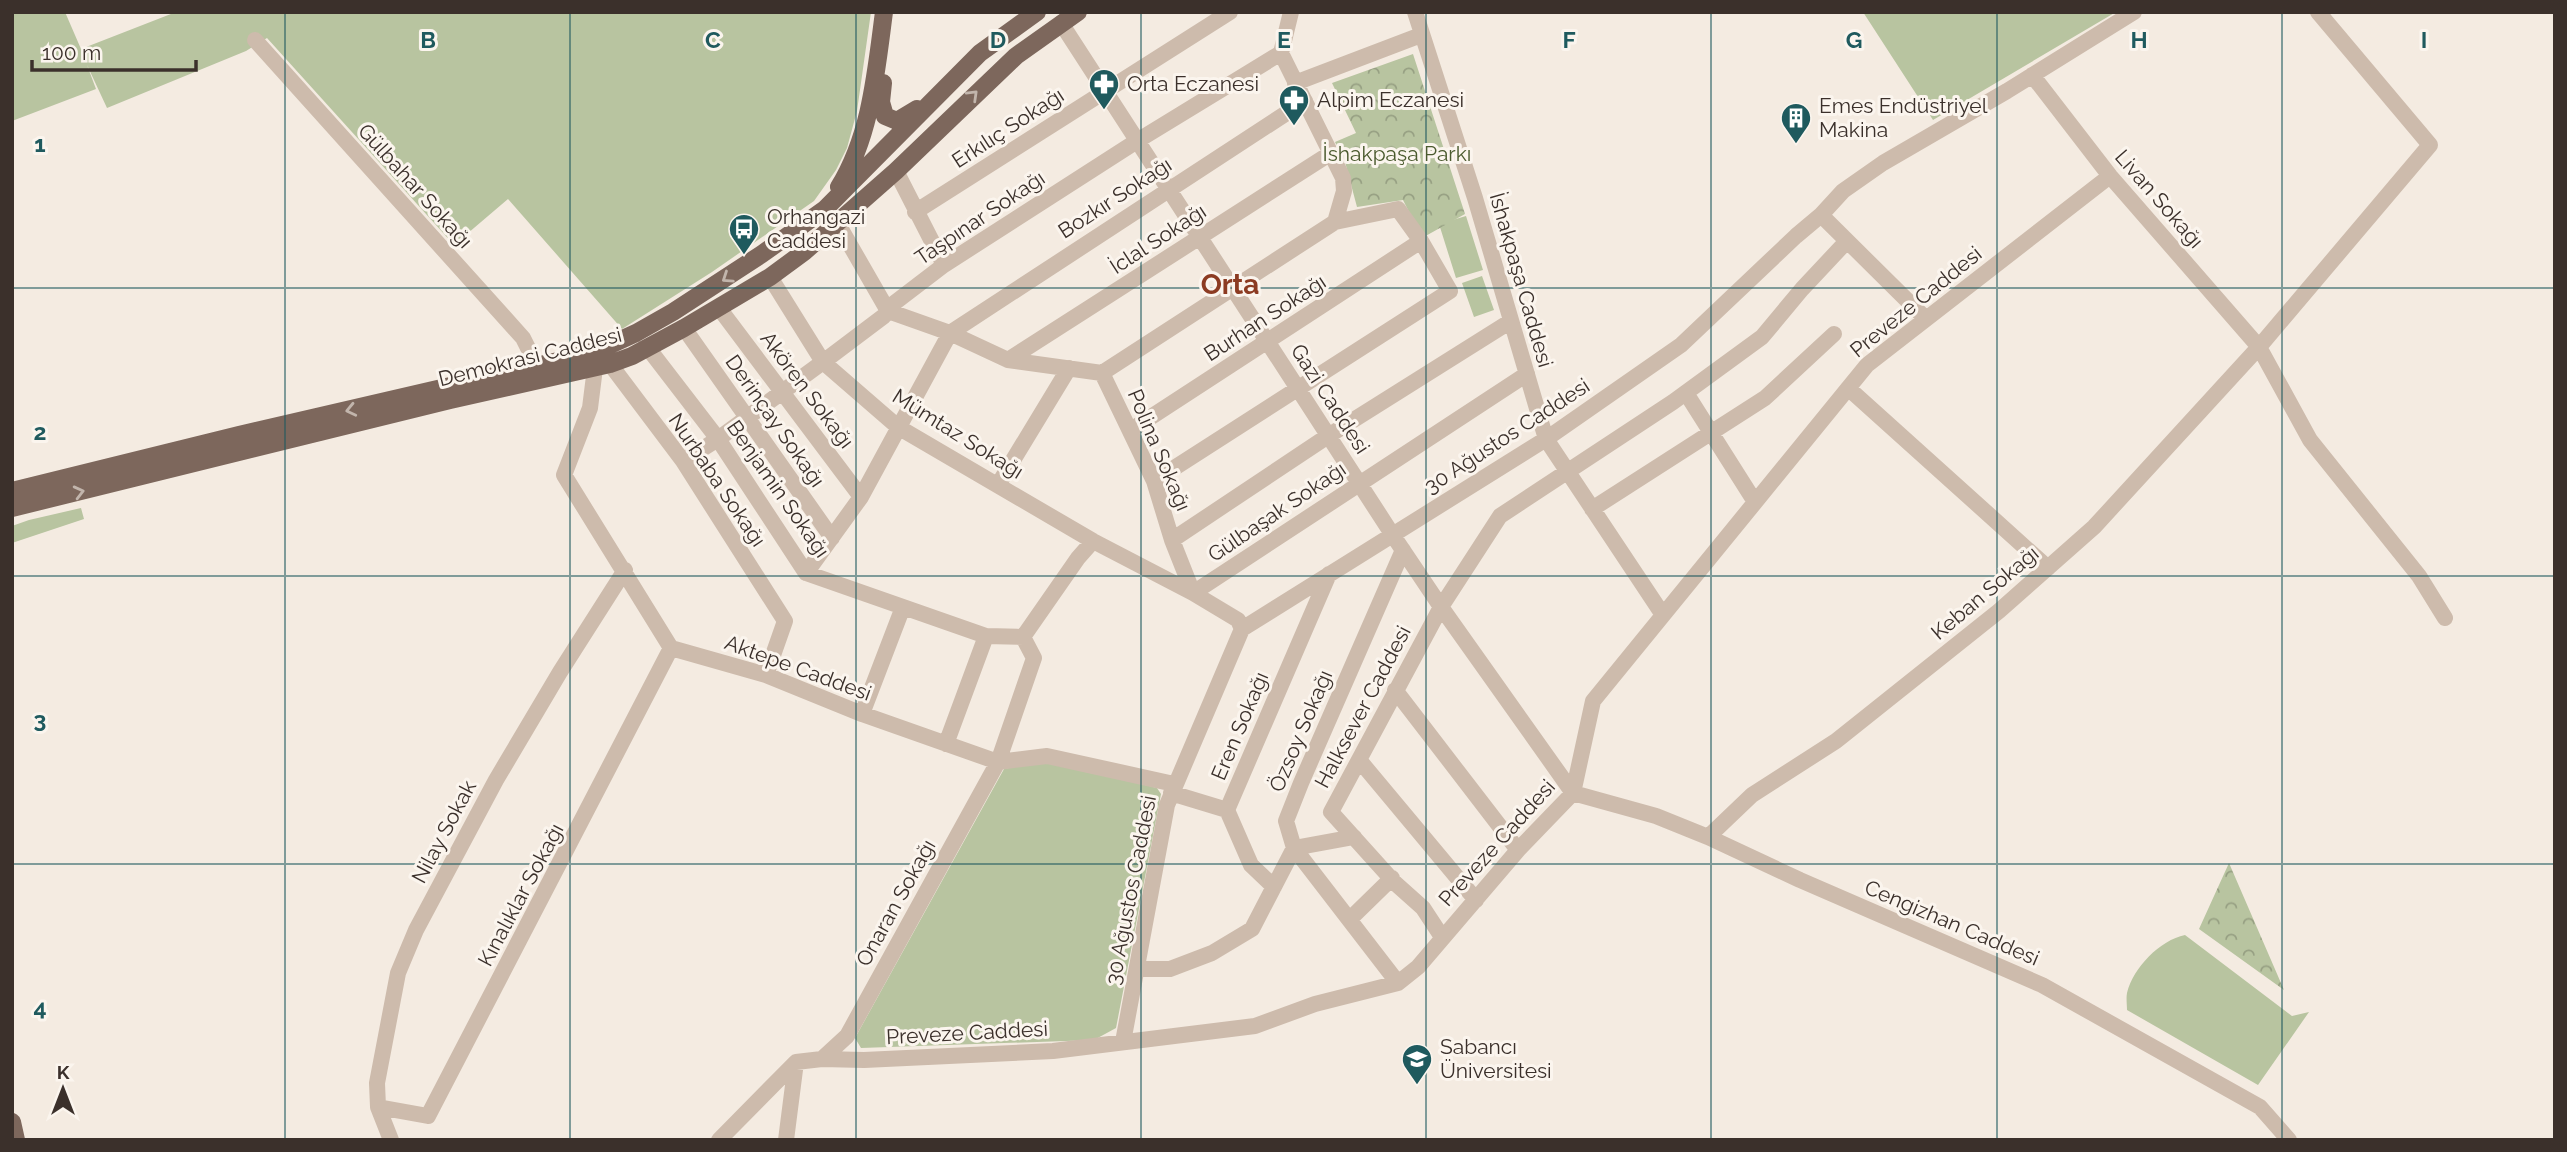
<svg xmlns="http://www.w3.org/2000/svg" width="2567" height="1152" font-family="Raleway,sans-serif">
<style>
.green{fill:#b8c4a0}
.park{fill:url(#park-crowns)}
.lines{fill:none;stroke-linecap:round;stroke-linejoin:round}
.minor{stroke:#cdbbac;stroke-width:16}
.major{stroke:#7d675c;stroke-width:18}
.oneway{stroke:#c2b5ac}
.grid{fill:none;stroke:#1f5a5e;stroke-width:2;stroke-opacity:0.55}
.labels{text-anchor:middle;stroke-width:6;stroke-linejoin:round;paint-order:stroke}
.poi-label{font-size:21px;fill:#3b302b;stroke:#fbf5ee;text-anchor:start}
.street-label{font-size:21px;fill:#3b302b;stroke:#fbf5ee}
.park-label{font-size:21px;fill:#4a5a2e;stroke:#fbf5ee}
.district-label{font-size:28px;font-weight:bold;fill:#8c3b22;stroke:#fbf5ee}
.grid-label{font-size:23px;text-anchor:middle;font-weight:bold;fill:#1f5a5e;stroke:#fbf5ee;stroke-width:6;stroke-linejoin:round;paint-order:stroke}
</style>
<defs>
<pattern id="park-crowns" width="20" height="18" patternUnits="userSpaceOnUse" patternTransform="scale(1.75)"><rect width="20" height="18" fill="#b8c4a0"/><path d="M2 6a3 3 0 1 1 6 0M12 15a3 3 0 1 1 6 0" fill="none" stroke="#97a083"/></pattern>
</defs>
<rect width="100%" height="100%" fill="#f4ebe1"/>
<path class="green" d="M12 12H65L81 49 176 12H871L857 111 847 148 836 170 814 201 712 272 622 329 508 199 454 245 267 38 246 51 107 108 87 65 96 89 12 121Z
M1863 12H2116L1933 120Z
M1466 216 1483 270 1456 278 1439 224Z
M1482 276 1494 310 1474 317 1462 283Z
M81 508 84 519 12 543V526L29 520Z
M1047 760 1157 788 1161 794 1116 1028 1094 1040 861 1048 855 1038 1004 769Z
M2185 935 2292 1016 2309 1012 2258 1085 2127 1010C2127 1005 2126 998 2127 993 2133 968 2160 940 2185 935Z"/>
<path class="park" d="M1413 54 1465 214 1422 238 1403 200 1357 207 1345 162 1335 142 1356 133 1332 83Z
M2229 863 2284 990 2199 929Z"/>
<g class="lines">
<path class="minor" d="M1291 12 1281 53 1343 178 1344 191 1335 222
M1415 12 1475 198 1546 439 1663 615
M2318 12 2430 145 2259 347 2310 440 2419 576 2445 618
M1061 23 1392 534 1441 607 1573 793 1656 816 1708 837 1800 880 2042 985 2260 1107 2289 1140
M255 40 523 338 537 366
M1295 83 1421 35
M896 171 944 265
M915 212 1230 12
M1821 215 1926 319
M838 224 888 311 950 333 1008 360 1102 373 1154 481 1172 540 1193 593 1238 620 1242 629
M770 277 823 362 898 427 1093 541 1193 593 1527 374
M719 308 861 497
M684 328 832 538
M648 348 718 439 806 573 986 636
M1008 360 1331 153
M610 364 683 461 785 621 766 675
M595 368 590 408 564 475 671 648 766 675 862 714 998 762 1047 756 1174 784
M1102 373 1335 222 1398 209 1421 241 1450 291 1154 481
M1848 388 2048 568
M1686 393 1755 502
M1131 430 1421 241
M683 461 718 439 823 362 884 316 893 304 944 265 1137 141 1281 53
M998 485 1069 368
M1592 509 1765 398 1834 334
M1172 540 1328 436 1511 321
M806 573 861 497 950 333 1305 101
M1395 690 1518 850
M862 714 903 607
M946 744 986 636 1023 637 1078 558 1093 541
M1360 761 1476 900
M1171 793 1227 810
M1354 837 1294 848 1398 983
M1708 837 1752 795 1836 741 1999 611 2094 527 2259 347 2110 176 2032 75
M1274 887 1251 865 1227 810 1329 574
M1350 919 1392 878
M1442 937 1423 908 1395 883 1331 812 1441 607 1500 516 1673 402 1762 337 1802 289 1847 241
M1137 969H1170L1212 953 1252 929 1294 848 1286 821 1301 783 1403 550
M1123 1042 1167 805 1242 629 1546 439 1681 345 1796 236 1821 215 1843 191 1883 163 2007 91 2134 12
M822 1059 847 1036 998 762 1034 658 1023 637
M378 1107 428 1116 671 648
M391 1140 378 1107 377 1083 398 973 416 930 496 780 560 672 625 570
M719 1140 796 1062 822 1059 864 1060 1053 1051 1255 1026 1315 1004 1398 983 1418 967 1518 850 1573 793 1593 701 1867 365 2110 176
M786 1140 796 1062"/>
<path class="major" d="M883 83 881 102 885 116 897 121 917 109
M839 187C871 135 876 72 884 12
M12 491 239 435 571 358 601 349 636 333 673 312 762 254 825 209 980 53 1037 12
M12 508 450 400 610 364 632 356 684 328 770 277 804 252 896 171 1016 56 1078 12
M12 1122 16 1140"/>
</g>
<defs><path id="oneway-chevron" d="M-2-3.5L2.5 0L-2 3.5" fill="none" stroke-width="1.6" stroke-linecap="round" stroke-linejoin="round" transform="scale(1.75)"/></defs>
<g class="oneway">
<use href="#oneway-chevron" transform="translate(973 95) rotate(-44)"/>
<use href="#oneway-chevron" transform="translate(727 278) rotate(146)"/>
<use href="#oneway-chevron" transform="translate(351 410) rotate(167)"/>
<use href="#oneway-chevron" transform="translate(79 492) rotate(-14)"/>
</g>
<path class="grid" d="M285 12V1140M570 12V1140M856 12V1140M1141 12V1140M1426 12V1140M1711 12V1140M1997 12V1140M2282 12V1140M12 288H2555M12 576H2555M12 864H2555"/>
<defs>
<g id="pharmacy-pin" transform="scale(1.575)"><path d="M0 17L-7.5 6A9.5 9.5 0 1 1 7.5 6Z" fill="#1f5a5e" stroke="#fbf5ee"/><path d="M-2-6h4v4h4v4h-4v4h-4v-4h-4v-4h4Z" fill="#fff"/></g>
<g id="building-pin" transform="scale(1.575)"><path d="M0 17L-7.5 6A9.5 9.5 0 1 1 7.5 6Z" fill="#1f5a5e" stroke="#fbf5ee"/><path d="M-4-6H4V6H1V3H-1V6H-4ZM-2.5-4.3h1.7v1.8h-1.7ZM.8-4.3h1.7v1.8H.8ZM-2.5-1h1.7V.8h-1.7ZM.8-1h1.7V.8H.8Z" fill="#fff"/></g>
<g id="bus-pin" transform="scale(1.575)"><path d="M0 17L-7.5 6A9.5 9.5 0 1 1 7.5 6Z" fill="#1f5a5e" stroke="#fbf5ee"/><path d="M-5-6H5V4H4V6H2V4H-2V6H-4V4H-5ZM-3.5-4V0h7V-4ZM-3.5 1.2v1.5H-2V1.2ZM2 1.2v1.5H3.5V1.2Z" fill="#fff"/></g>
<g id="university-pin" transform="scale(1.575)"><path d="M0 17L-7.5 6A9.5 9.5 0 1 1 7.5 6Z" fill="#1f5a5e" stroke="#fbf5ee"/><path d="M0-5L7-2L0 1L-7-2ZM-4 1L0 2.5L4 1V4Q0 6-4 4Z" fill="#fff"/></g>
</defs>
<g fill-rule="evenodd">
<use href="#pharmacy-pin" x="1104" y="84"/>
<use href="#pharmacy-pin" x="1294" y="100"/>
<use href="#building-pin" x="1796" y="118"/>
<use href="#bus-pin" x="744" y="229"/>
<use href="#university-pin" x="1417" y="1059"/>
</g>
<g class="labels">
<g class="poi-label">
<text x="1127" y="91">Orta Eczanesi</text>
<text x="1317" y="107">Alpim Eczanesi</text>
<text x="1819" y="113">Emes Endüstriyel<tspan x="1819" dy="24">Makina</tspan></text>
<text x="767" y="224">Orhangazi<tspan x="767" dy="24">Caddesi</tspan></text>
<text x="1440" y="1054">Sabancı<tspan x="1440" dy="24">Üniversitesi</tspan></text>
</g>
<g class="street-label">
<text transform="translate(1008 128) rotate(-33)" y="7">Erkılıç Sokağı</text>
<text transform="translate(415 186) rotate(48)" y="7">Gülbahar Sokağı</text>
<text transform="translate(1115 198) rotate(-33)" y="7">Bozkır Sokağı</text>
<text transform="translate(2159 199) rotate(49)" y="7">Livan Sokağı</text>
<text transform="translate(980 218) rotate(-34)" y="7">Taşpınar Sokağı</text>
<text transform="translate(1158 239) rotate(-33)" y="7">İclal Sokağı</text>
<text transform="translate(1521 280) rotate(74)" y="7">İshakpaşa Caddesi</text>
<text transform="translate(1916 302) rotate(-39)" y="7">Preveze Caddesi</text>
<text transform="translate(1265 318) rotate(-33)" y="7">Burhan Sokağı</text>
<text transform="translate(530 357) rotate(-14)" y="7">Demokrasi Caddesi</text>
<text transform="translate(807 390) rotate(53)" y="7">Akören Sokağı</text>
<text transform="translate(1330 399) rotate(57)" y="7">Gazi Caddesi</text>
<text transform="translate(775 421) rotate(55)" y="7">Derinçay Sokağı</text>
<text transform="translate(958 434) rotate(32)" y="7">Mümtaz Sokağı</text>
<text transform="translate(1507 436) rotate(-33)" y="7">30 Ağustos Caddesi</text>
<text transform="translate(1159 450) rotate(67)" y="7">Polina Sokağı</text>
<text transform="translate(717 480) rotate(56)" y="7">Nurbaba Sokağı</text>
<text transform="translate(778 489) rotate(55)" y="7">Benjamin Sokağı</text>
<text transform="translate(1277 512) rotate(-34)" y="7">Gülbaşak Sokağı</text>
<text transform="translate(1985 593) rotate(-40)" y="7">Keban Sokağı</text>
<text transform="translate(798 668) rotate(20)" y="7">Aktepe Caddesi</text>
<text transform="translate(1363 707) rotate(-62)" y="7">Halksever Caddesi</text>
<text transform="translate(1240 726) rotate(-67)" y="7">Eren Sokağı</text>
<text transform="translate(1301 731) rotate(-67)" y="7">Özsoy Sokağı</text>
<text transform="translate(444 832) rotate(-62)" y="7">Nilay Sokak</text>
<text transform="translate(1497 843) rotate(-48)" y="7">Preveze Caddesi</text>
<text transform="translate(1131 890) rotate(-79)" y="7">30 Ağustos Caddesi</text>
<text transform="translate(521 895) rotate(-62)" y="7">Kınalıklar Sokağı</text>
<text transform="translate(896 903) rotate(-61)" y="7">Onaran Sokağı</text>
<text transform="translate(1952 923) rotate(23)" y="7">Cengizhan Caddesi</text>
<text transform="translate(967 1033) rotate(-3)" y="7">Preveze Caddesi</text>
</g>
<g class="park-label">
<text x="1397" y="161">İshakpaşa Parkı</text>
</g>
<g class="district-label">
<text x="1230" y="294">Orta</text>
</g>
</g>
<g class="grid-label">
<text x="428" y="48">B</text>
<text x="713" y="48">C</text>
<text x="998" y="48">D</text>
<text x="1284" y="48">E</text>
<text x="1569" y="48">F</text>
<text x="1854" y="48">G</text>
<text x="2139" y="48">H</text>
<text x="2424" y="48">I</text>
<text x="40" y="152">1</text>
<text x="40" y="440">2</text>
<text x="40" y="728">3</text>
<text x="40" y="1016">4</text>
</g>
<rect width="2567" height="1152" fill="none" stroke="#3b302b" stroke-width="28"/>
<g transform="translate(63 1089)" stroke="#fbf5ee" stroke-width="5" paint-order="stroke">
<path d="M0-5L12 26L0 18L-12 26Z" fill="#3b302b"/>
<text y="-10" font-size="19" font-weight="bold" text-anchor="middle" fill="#3b302b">K</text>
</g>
<path d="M32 60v10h164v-10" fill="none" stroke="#3b302b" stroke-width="3.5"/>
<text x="42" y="60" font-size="21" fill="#3b302b" stroke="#fbf5ee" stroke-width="5" paint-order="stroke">100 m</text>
</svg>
